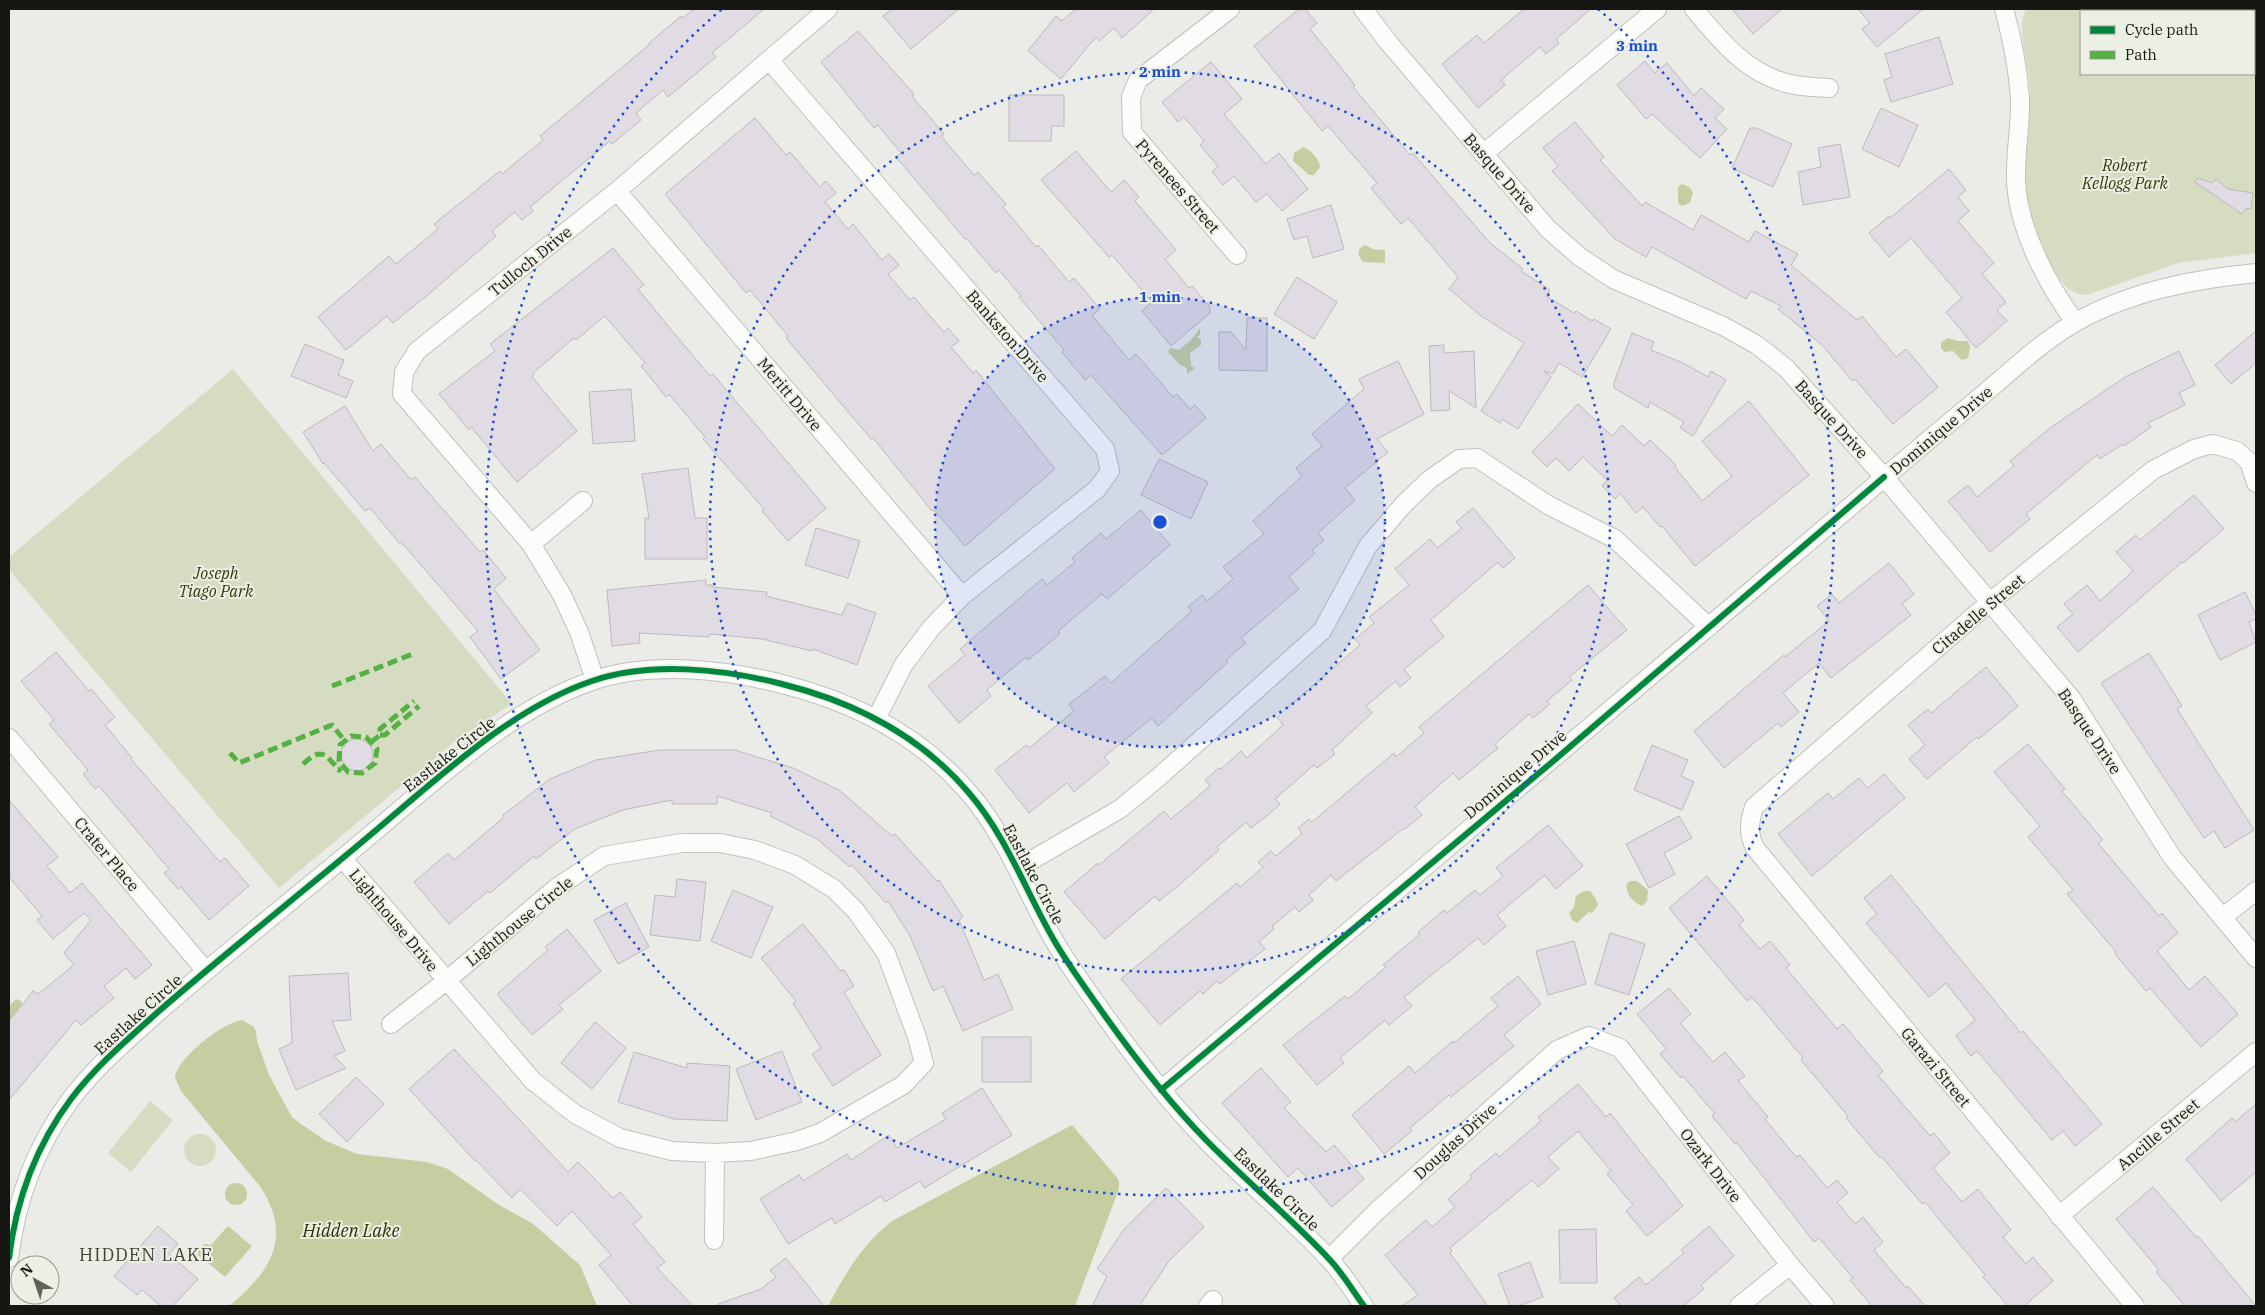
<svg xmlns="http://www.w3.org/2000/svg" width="2265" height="1315" font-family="'IBM Plex Serif',serif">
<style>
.green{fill:#d6dcc1;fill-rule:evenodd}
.water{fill:#c6cea1}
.building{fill:#e1dbe4;stroke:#bbbaba}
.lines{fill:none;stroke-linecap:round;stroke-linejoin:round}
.minor-casing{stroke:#c0c1bd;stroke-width:20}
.minor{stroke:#fcfcfb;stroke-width:18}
.quiet{stroke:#55b144;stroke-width:5;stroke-dasharray:10 5;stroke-linecap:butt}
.cycleway-casing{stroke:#ecefe4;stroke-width:9}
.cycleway{stroke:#00873e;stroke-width:6}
.ring{fill:none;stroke:#1d4ed8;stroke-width:2.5;stroke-dasharray:2.5 5}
.labels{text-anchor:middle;stroke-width:4;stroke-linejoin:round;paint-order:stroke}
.park-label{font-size:16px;font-style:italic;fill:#343a0a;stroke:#ecefe4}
.street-label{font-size:16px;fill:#161713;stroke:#ecefe4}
.water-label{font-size:18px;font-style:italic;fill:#2b3100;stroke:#ecefe4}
.neighbourhood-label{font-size:18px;letter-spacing:1px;fill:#404239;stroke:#ecefe4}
.centre{fill:#1d4ed8;stroke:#ecefe4;stroke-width:2.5}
.ring-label{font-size:15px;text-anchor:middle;font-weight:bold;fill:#1d4ed8;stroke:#ecefe4;stroke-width:4;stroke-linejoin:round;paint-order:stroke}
</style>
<rect width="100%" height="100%" fill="#ebece7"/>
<path class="green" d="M2027 9H2256V253L2178 263 2087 295C2068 294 2062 283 2053 268 2036 238 2024 202 2025 166 2026 141 2031 116 2030 90 2030 68 2014 25 2027 9ZM2081 11H2254V74H2081Z
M233 369 512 704 459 738 279 888 9 570V557Z
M150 1101 173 1120 131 1172 108 1153Z
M184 1150a16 16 0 1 1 32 0a16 16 0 1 1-32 0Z"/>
<path class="water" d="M1303 147C1310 149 1320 160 1320 167L1314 175H1309L1293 161 1294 153Z
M1682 184 1689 187 1693 192 1690 203 1682 206 1678 203V187Z
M1365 245 1373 249 1385 250V263L1363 262 1358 254 1360 248Z
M1199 329 1200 330V335L1197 337 1201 339V345L1190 353 1191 366 1195 368 1187 374V368L1180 365 1168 352 1170 348 1179 350C1187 343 1195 337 1199 329Z
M1948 338 1957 341H1968L1970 347 1968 358 1962 360 1953 351 1945 352 1941 349V342Z
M1631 881H1637L1648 890 1647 901 1642 906C1634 903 1624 893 1627 883Z
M1584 891H1590L1596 899 1598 905 1592 913 1589 912 1577 923 1572 920 1569 913 1574 907 1576 896Z
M16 999 21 1001 22 1005 13 1016 12 1020 9 1023V1006Z
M242 1020 254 1027 256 1032 257 1041 269 1075 292 1117 301 1124 326 1141 357 1154 427 1162 448 1169 499 1205 532 1223 580 1265 597 1306H229C271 1272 294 1236 259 1185L181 1091 175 1078C177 1058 222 1023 242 1020Z
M1072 1125 1115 1175 1119 1181V1189L1075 1306H828C845 1274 863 1243 892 1221Z
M225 1194a11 11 0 1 1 22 0a11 11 0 1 1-22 0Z
M228 1226 252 1246 225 1277 198 1255V1251L204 1244 211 1245Z"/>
<path class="building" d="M694 9H764L712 53 716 57 668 97 663 90 636 113 641 120 612 144 610 141 530 207 533 211 522 220 515 212 492 231 496 236 430 293 393 323 387 316 346 350 318 317 389 256 396 264 438 229 434 224 500 171 502 174 543 140 540 136 650 44 649 43 681 16 683 18Z
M892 9H959L911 49 883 16Z
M1076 9H1154L1122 38 1114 28 1099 41 1096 37 1061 79 1028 51 1056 16 1062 21Z
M1299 9H1305L1317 23 1310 29 1355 85 1353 87 1410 155 1413 153 1489 242 1523 269 1521 271 1550 290 1546 296 1574 313 1576 311 1592 321 1594 319 1611 329 1582 377 1559 363 1553 374 1544 371 1551 377 1518 429 1502 419 1500 423 1481 411 1524 343 1481 316 1449 289 1458 277 1408 218 1401 224 1371 188 1377 183 1328 126 1322 131 1254 46Z
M1524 9H1591L1556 39 1559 43 1546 54 1540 47 1501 80 1505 85 1478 108 1442 64 1477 35 1484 43Z
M1732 9H1782L1753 34Z
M1858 9H1923L1877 47 1862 29 1870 23Z
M858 31 914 94 912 96 944 134 941 136 974 175 978 172 1006 204 1003 207 1036 247 1038 245 1069 282 1074 278 1100 309 1092 315 1129 360 1136 354 1173 397 1177 394 1190 409 1195 405 1206 418 1162 455 1091 375 1085 380 1062 352 1064 350 1019 297 1021 296 999 270 996 273 966 238 965 239 896 157 901 153 878 125 874 128 821 62Z
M1939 37 1953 84 1891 102 1884 80 1892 77 1885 54Z
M1645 61 1655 73 1667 63 1694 96 1701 88 1724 109 1715 118 1727 129 1700 158 1652 114 1646 119 1617 85Z
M1211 62 1242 99 1224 114 1266 164 1279 153 1308 189 1282 211 1267 194 1256 202 1234 176 1223 185 1212 172 1218 166 1200 145 1204 141 1184 117 1178 122 1162 102Z
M1009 95H1064V126H1052L1051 141H1009Z
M1881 108 1918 125 1899 167 1862 149Z
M755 118 786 155 790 152 820 187 826 181 836 193 825 202 848 229 853 224 882 260 889 254 899 265 888 274 910 300 914 297 944 332 948 328 959 341 951 347 973 373 976 370 1055 469 965 546 934 510 932 511 873 438 871 439 786 338 788 336 750 290 746 293 665 194Z
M1575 122 1604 157 1600 160 1642 206 1645 202 1693 230 1701 215 1749 242 1755 231 1798 254 1791 265 1857 320 1862 316 1896 357 1906 349 1938 387 1893 424 1855 379 1852 381 1823 346 1778 309 1781 306 1751 291 1746 299 1652 247 1646 257 1615 239 1552 171 1558 166 1543 148Z
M1750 128H1756L1792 144 1773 187 1732 168Z
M1840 144 1850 197 1803 205 1798 172 1821 167 1818 148Z
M1076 151 1111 192 1124 180 1139 197 1135 201 1176 250 1165 259 1189 288 1192 286 1210 307V313L1171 346 1142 311 1152 302 1112 255 1109 257 1041 180Z
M1949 169 1966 190 1958 197 1969 211 1958 221 1994 263 1982 274 2006 302 1997 310 2007 321 1976 348 1946 312 1962 298 1911 238 1889 257 1869 233 1889 216 1890 218Z
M2197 178 2212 183 2216 179 2228 189 2253 193 2251 209 2247 208 2242 214 2195 182Z
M1331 205 1344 249 1313 258 1307 236 1294 240 1287 219Z
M613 248 644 285 638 289 673 332 710 376 713 374 826 508 788 541 762 511 764 509 703 439 705 437 669 394 666 397 641 366 645 363 605 316 576 340 574 338 533 373 534 374 532 377 577 431 517 482 471 427 469 430 439 394 495 351 490 344Z
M1297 277 1337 302 1314 339 1274 314Z
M1247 318H1267V371L1219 370V332H1231L1246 350Z
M2256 331V363L2231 384 2215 365Z
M1632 333 1654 342 1651 350 1683 363 1708 377 1711 371 1726 380 1693 436 1680 428 1684 422 1650 402 1648 408 1614 388V383Z
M305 344 344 360 338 375 353 381 346 398 291 376Z
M1444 345V353L1474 351 1476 408 1449 391 1450 410 1431 411 1429 346Z
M2179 351 2195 385 2179 393 2185 405 2148 423 2151 427 2124 446 2123 444 2100 459 2097 455 2026 514 2030 519 1990 552 1948 501 1968 485 1977 497 2014 466 2010 461 2050 428 2125 377Z
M1398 361 1424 414 1377 439 1388 452 1345 488 1355 500 1318 533 1324 540 1312 550 1315 553 1289 577 1299 589 1241 638 1246 643 1226 660 1228 662 1158 726 1152 718 1104 757 1109 763 1074 792 1067 783 1029 813 995 770 1026 745 1029 748 1074 711 1069 704 1105 676 1111 683 1192 611 1188 607 1202 595 1207 601 1233 579 1223 567 1264 534 1253 521 1302 476 1296 468 1322 446 1312 434 1364 389 1359 379Z
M631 389 635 441 593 444 589 392Z
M1749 401 1809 475 1695 566 1662 526 1660 527 1643 507 1636 513 1620 493 1615 499 1602 486 1607 480 1583 457 1569 471 1556 458 1547 467 1532 452 1578 404 1612 436 1622 425 1644 446 1650 440 1676 465 1675 467 1702 501 1732 476 1702 441Z
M345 406 373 451 381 444 411 480 415 477 480 552 483 550 506 578 494 589 540 650 501 679 470 637 478 631 401 542 399 543 370 508 365 511 324 463 323 464 303 432Z
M1159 459 1208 482 1191 519 1141 495Z
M688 468 695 518H707V559H645V518H649L642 474Z
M2194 495 2224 529 2183 563 2182 562 2078 652 2057 627 2073 614 2064 604 2087 585 2100 601 2133 571 2116 552 2136 535 2140 540Z
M1473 508 1515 558 1503 568 1498 562 1431 620 1444 637 1404 669 1411 678 1400 687 1396 681 1366 706 1372 713 1332 750 1335 754 1317 768 1314 765 1275 799 1280 804 1268 815 1251 828 1246 822 1217 847 1219 850 1178 886 1159 901 1155 896 1105 939 1064 892 1098 863 1099 865 1164 811 1171 819 1210 786 1205 780 1219 768 1221 769 1241 751 1247 758 1283 725 1277 717 1360 645 1355 639 1374 623 1369 617 1409 585 1395 569 1430 539 1437 548 1462 528 1456 522Z
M1141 510 1170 545 1107 599 1102 594 1058 631 1060 634 1028 660 1026 657 987 690 991 696 959 723 928 686 965 655 960 649 1042 579 1047 585 1075 562 1072 558 1101 533 1106 539Z
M816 528 860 541 848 578 805 565Z
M1889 563 1914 594 1902 604 1911 615 1831 678 1819 663 1783 693 1799 712 1781 727 1778 723 1724 768 1694 731 1784 655 1785 657 1829 621 1817 606 1832 594 1839 603Z
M706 580V585H712V587L767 592 766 596 842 615 847 603 876 613 857 665 813 649 812 651 762 639 710 634 709 637 639 633 640 643 612 646 607 590Z
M1588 585 1627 630 1569 677 1572 680 1547 701 1550 704 1533 718 1529 714 1495 744 1498 748 1459 780 1453 773 1428 795 1415 807 1422 815 1405 829 1404 828 1336 881 1331 875 1309 895 1313 900 1299 912 1295 907 1272 926 1274 929 1259 942 1265 949 1220 984 1217 981 1203 994 1200 991 1160 1025 1121 979 1237 883 1240 887 1263 867 1258 862 1271 851 1276 856 1302 834 1298 828 1309 819 1312 822 1394 753 1396 757 1424 733 1419 727Z
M2245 592 2256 615V619L2249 622 2256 642 2220 660 2198 615Z
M56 652 89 691 91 689 115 717 105 725 132 758 131 759 220 862 225 858 249 886 209 920 181 887 178 889 164 873 169 869 127 819 99 786 95 789 83 774 88 770 49 724 54 720 21 681Z
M2149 653 2182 706 2177 709 2254 830 2225 848 2214 831 2204 838 2101 683Z
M1986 667 2018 706 1979 739 1977 737 1927 779 1909 759 1925 745 1908 725 1928 709 1931 713Z
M341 755a16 16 0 1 1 32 0a16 16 0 1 1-32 0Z
M2028 744 2065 789 2062 791 2103 840 2098 843 2159 916 2162 913 2178 933 2157 951 2189 990 2205 976 2238 1014 2201 1047 2150 988 2146 991 2115 954 2116 952 2067 894 2073 890 2028 837 2040 826 1994 772Z
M1652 745 1688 760 1681 776 1694 782 1682 810 1634 790Z
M660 750H735L793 768 839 790 892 836 895 834 937 881 939 880 963 917 959 920 984 980 998 974 1013 1009 963 1031 943 986 933 991 910 936 888 901 886 903 852 865 850 867 817 839 770 816 772 813 717 796V804H672V800L623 810 575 829 536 859 534 856 490 893 488 891 449 924 414 882 448 853 454 860 504 817 503 815 550 779 596 760Z
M1884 774 1905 798 1812 876 1778 834 1828 793 1833 799 1859 778 1868 788Z
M9 800 58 857 47 866 70 893 82 883 152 965 135 979 126 968 104 986 114 998 81 1025 76 1020 9 1100V1021L33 991 38 994 74 965 64 953 91 920 84 913 53 939 37 920 42 916 9 877Z
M1679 816 1692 838 1664 853 1675 874 1649 888 1626 844Z
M1548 825 1583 866 1556 889 1545 875 1497 915 1506 926 1484 945 1478 938 1404 997 1412 1006 1389 1025 1385 1020 1340 1058 1344 1063 1317 1085 1283 1045 1345 996 1348 999 1386 967 1383 965 1420 934 1418 932 1444 910 1447 913 1475 890 1480 895 1503 876 1496 868Z
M1891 875 2021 1033 2023 1031 2102 1124 2075 1146 2063 1131 2052 1140 1977 1051 1971 1056 1956 1036 1975 1020 1946 983 1929 997 1866 923 1877 914 1864 898Z
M1707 876 1744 920 1739 925 1760 949 1770 941 1790 965 1786 968 1837 1029 1843 1024 1883 1071 1878 1075 1930 1136 1934 1133 1950 1153 1933 1168 1962 1202 1978 1189 2011 1230 2003 1237 2026 1264 2033 1257 2053 1281 2024 1306H2008L1983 1277 1985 1275 1925 1202 1922 1204 1882 1157 1880 1158 1846 1118 1848 1116 1801 1060 1803 1058 1752 997 1747 1001 1669 908Z
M677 879 706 882 700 941 650 935 655 895 675 897Z
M733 890 773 907 751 958 711 941Z
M626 903 649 947 618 964 594 920Z
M803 924 841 971 844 970 854 986 844 992 881 1055 833 1086 812 1054 821 1048 793 1003 796 1001 761 958Z
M567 929 601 971 559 1005 563 1009 532 1035 497 994 548 950 545 947Z
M1610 933 1645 944 1629 995 1595 984Z
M1574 941 1586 984 1548 995 1536 951Z
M348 973 351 1020 332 1021 345 1051 334 1056 346 1068 296 1090 279 1049 292 1043 289 976Z
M1518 976 1541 1004 1504 1035 1514 1046 1451 1097 1449 1095 1410 1128 1412 1131 1384 1154 1352 1115 1409 1066 1415 1073 1453 1041 1454 1043 1498 1006 1491 998Z
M1669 988 1691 1014 1680 1023 1713 1062 1725 1052 1745 1076 1738 1081 1768 1117 1765 1119 1796 1157 1800 1155 1827 1188 1837 1180 1848 1193 1837 1202 1855 1224 1863 1217 1883 1242 1874 1250 1906 1288 1908 1286 1925 1306H1872L1850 1280 1853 1278 1819 1238 1814 1242 1737 1143 1735 1144 1712 1116 1715 1114 1683 1076 1681 1078 1660 1054 1666 1049 1637 1014Z
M595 1022 626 1048 592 1089 561 1063Z
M982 1037H1031V1082H982Z
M454 1049 568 1172 578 1162 613 1198 620 1192 642 1217 633 1224 665 1262 657 1268 693 1306H633L599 1265 611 1255 572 1211 557 1226 520 1189 512 1198 476 1160 475 1161 409 1089Z
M782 1051 802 1102 756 1120 736 1069Z
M634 1052 687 1068V1063L730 1066 727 1121 674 1119 618 1102Z
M1261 1068 1291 1102 1284 1108 1326 1152 1334 1145 1364 1179 1332 1207 1298 1168 1288 1177 1222 1103Z
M356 1077 384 1104 347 1142 319 1114Z
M1578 1084 1606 1117 1610 1113 1683 1206 1647 1236 1626 1211 1633 1205 1607 1174 1611 1171 1578 1131 1548 1157 1559 1169 1538 1187 1532 1180 1450 1248 1452 1251 1450 1253 1488 1306H1402L1418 1295 1385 1255 1426 1220 1432 1227 1455 1207 1448 1199 1472 1178 1470 1175 1496 1153 1499 1157 1541 1121 1538 1117Z
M982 1088 1012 1135 924 1188 920 1181 885 1202 881 1196 835 1224 832 1218 788 1244 760 1199 799 1175 803 1181 847 1154 851 1160 889 1135 897 1148 946 1119 942 1113Z
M2256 1104V1172L2221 1201 2186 1159 2232 1118 2235 1122Z
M2153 1187 2196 1237 2198 1236 2256 1306H2185L2156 1272 2159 1270 2116 1219Z
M1166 1188 1204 1227 1169 1261 1139 1306H1092L1107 1276 1097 1269 1125 1228Z
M158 1226 178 1244 169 1254 198 1279 173 1306H161L142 1290 137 1295 114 1276Z
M1709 1226 1734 1256 1701 1285 1704 1289 1683 1306H1621L1614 1298 1639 1277 1646 1285 1684 1253 1681 1250Z
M1596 1229 1597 1283H1560L1559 1230Z
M786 1258 824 1306H718V1304L761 1289 776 1277 770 1270Z
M1530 1262 1543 1297 1518 1306H1510L1498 1274Z"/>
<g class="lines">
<g class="minor-casing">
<path id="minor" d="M1230 9 1138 80 1131 97 1132 132 1237 255
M1363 9 1388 42 1548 229 1580 257 1613 279 1723 326 1757 345 1786 368 1884 477 2071 698 2172 857 2256 958
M1694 9C1720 40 1745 72 1786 83 1800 87 1815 87 1829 88
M2004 9C2012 38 2018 68 2020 99 2021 125 2015 152 2016 179 2017 227 2047 284 2075 322
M769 60 1105 449 1110 471 1097 489 962 596 932 627 904 664 876 719
M1483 154 1657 9
M617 191 962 596
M531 544 583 501
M595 680 579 632 562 595 531 544 402 394 404 372 417 351 617 191 828 9
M9 738 206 971
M343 859 533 1081 575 1114 620 1138 672 1151 715 1153 751 1151 797 1141 820 1133 903 1085 924 1063 917 1037 886 953 856 911 834 889 795 865 755 850 720 843H682L604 856 556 888 446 981 391 1024
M1018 868 1120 809 1160 776 1322 631 1368 546 1404 504 1429 480 1459 459 1477 458 1548 505 1615 539 1709 627
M2223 917 2256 891
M1161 1090C1363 920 1565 750 1766 578 1835 520 1903 461 1973 403 2006 376 2039 343 2076 322 2131 291 2195 279 2256 273
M2059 1216 2256 1052
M714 1240 715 1153
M9 1258C16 1200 36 1146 71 1099 96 1066 128 1039 159 1011 205 971 252 933 299 894 336 864 373 833 409 802 463 756 524 704 592 681 651 661 723 669 782 684 854 702 920 735 969 793 1007 837 1026 892 1055 942 1068 964 1083 985 1098 1006 1131 1053 1166 1099 1206 1140 1246 1181 1291 1218 1330 1260 1343 1274 1353 1291 1364 1306
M1329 1259 1377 1211 1557 1050 1589 1036 1620 1048 1790 1265 1825 1306
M1208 1306 1213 1300
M1739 1306 1790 1265
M2135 1306 1755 848C1748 834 1749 823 1754 807L1990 602 2153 470 2194 449 2213 444 2237 451 2249 462 2256 483"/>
</g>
<use href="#minor" class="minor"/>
<path class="quiet" d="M332 686 415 653
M380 735H385L419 706
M351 736 366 737 377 749 375 763 362 773 348 772 339 761 340 745Z
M371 742 380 735V729L414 701
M230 753 239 763 332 725 345 741
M303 764C322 747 324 753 339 770L341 768"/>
<g class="cycleway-casing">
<path id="cycleway" d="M1161 1090 1551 763 1884 477
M9 1258C16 1200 36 1146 71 1099 96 1066 128 1039 159 1011 205 971 252 933 299 894 336 864 373 833 409 802 463 756 524 704 592 681 651 661 723 669 782 684 854 702 920 735 969 793 1007 837 1026 892 1055 942 1068 964 1083 985 1098 1006 1131 1053 1166 1099 1206 1140 1246 1181 1291 1218 1330 1260 1343 1274 1353 1291 1364 1306"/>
</g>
<use href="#cycleway" class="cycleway"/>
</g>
<circle cx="1160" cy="522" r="225" fill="#1d4ed8" fill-opacity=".12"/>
<g class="ring">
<circle cx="1160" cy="522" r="225"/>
<circle cx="1160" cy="522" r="450"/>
<path d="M1598 9A674 674 0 1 1 722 9"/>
</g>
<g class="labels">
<g class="park-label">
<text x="2125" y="171">Robert<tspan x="2125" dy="18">Kellogg Park</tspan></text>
<text x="216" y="579">Joseph<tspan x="216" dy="18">Tiago Park</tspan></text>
</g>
<g class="street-label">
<text transform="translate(1500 173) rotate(49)" y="6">Basque Drive</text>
<text transform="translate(1178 186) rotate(49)" y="6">Pyrenees Street</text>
<text transform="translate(530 261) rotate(-39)" y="6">Tulloch Drive</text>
<text transform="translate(1008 336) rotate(49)" y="6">Bankston Drive</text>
<text transform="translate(790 394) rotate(50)" y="6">Meritt Drive</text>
<text transform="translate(1832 419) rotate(48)" y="6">Basque Drive</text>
<text transform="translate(1941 430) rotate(-40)" y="6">Dominique Drive</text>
<text transform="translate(1978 614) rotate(-40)" y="6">Citadelle Street</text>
<text transform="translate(2090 731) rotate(56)" y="6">Basque Drive</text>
<text transform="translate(449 754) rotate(-38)" y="6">Eastlake Circle</text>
<text transform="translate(1515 774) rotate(-40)" y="6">Dominique Drive</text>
<text transform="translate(107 854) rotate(50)" y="6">Crater Place</text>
<text transform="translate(1034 874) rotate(62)" y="6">Eastlake Circle</text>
<text transform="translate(394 920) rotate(50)" y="6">Lighthouse Drive</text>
<text transform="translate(519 921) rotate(-39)" y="6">Lighthouse Circle</text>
<text transform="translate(138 1014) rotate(-42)" y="6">Eastlake Circle</text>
<text transform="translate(1936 1067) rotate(50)" y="6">Garazi Street</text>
<text transform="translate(2158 1134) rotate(-40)" y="6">Ancille Street</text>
<text transform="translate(1455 1141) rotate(-42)" y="6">Douglas Drive</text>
<text transform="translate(1711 1165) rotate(52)" y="6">Ozark Drive</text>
<text transform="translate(1277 1189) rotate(44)" y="6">Eastlake Circle</text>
</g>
<g class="water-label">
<text x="351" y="1237">Hidden Lake</text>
</g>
<g class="neighbourhood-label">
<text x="146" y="1261">HIDDEN LAKE</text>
</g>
</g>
<circle cx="1160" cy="522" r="8" class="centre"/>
<g class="ring-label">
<text x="1637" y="51">3 min</text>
<text x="1160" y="77">2 min</text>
<text x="1160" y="302">1 min</text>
</g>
<rect width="2265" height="1315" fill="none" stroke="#161713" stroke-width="20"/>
<rect x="2080" y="10" width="175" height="65" fill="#ecefe4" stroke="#969990"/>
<rect x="2090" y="26" width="25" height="8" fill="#00873e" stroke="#969990"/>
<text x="2125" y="35" font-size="15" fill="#161713">Cycle path</text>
<rect x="2090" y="51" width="25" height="8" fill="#55b144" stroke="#969990"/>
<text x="2125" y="60" font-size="15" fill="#161713">Path</text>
<g transform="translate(35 1280) rotate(320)"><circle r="24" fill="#ecefe4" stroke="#969990"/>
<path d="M0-4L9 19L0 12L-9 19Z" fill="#61625d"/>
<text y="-8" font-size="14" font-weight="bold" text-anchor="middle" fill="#161713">N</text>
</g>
</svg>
